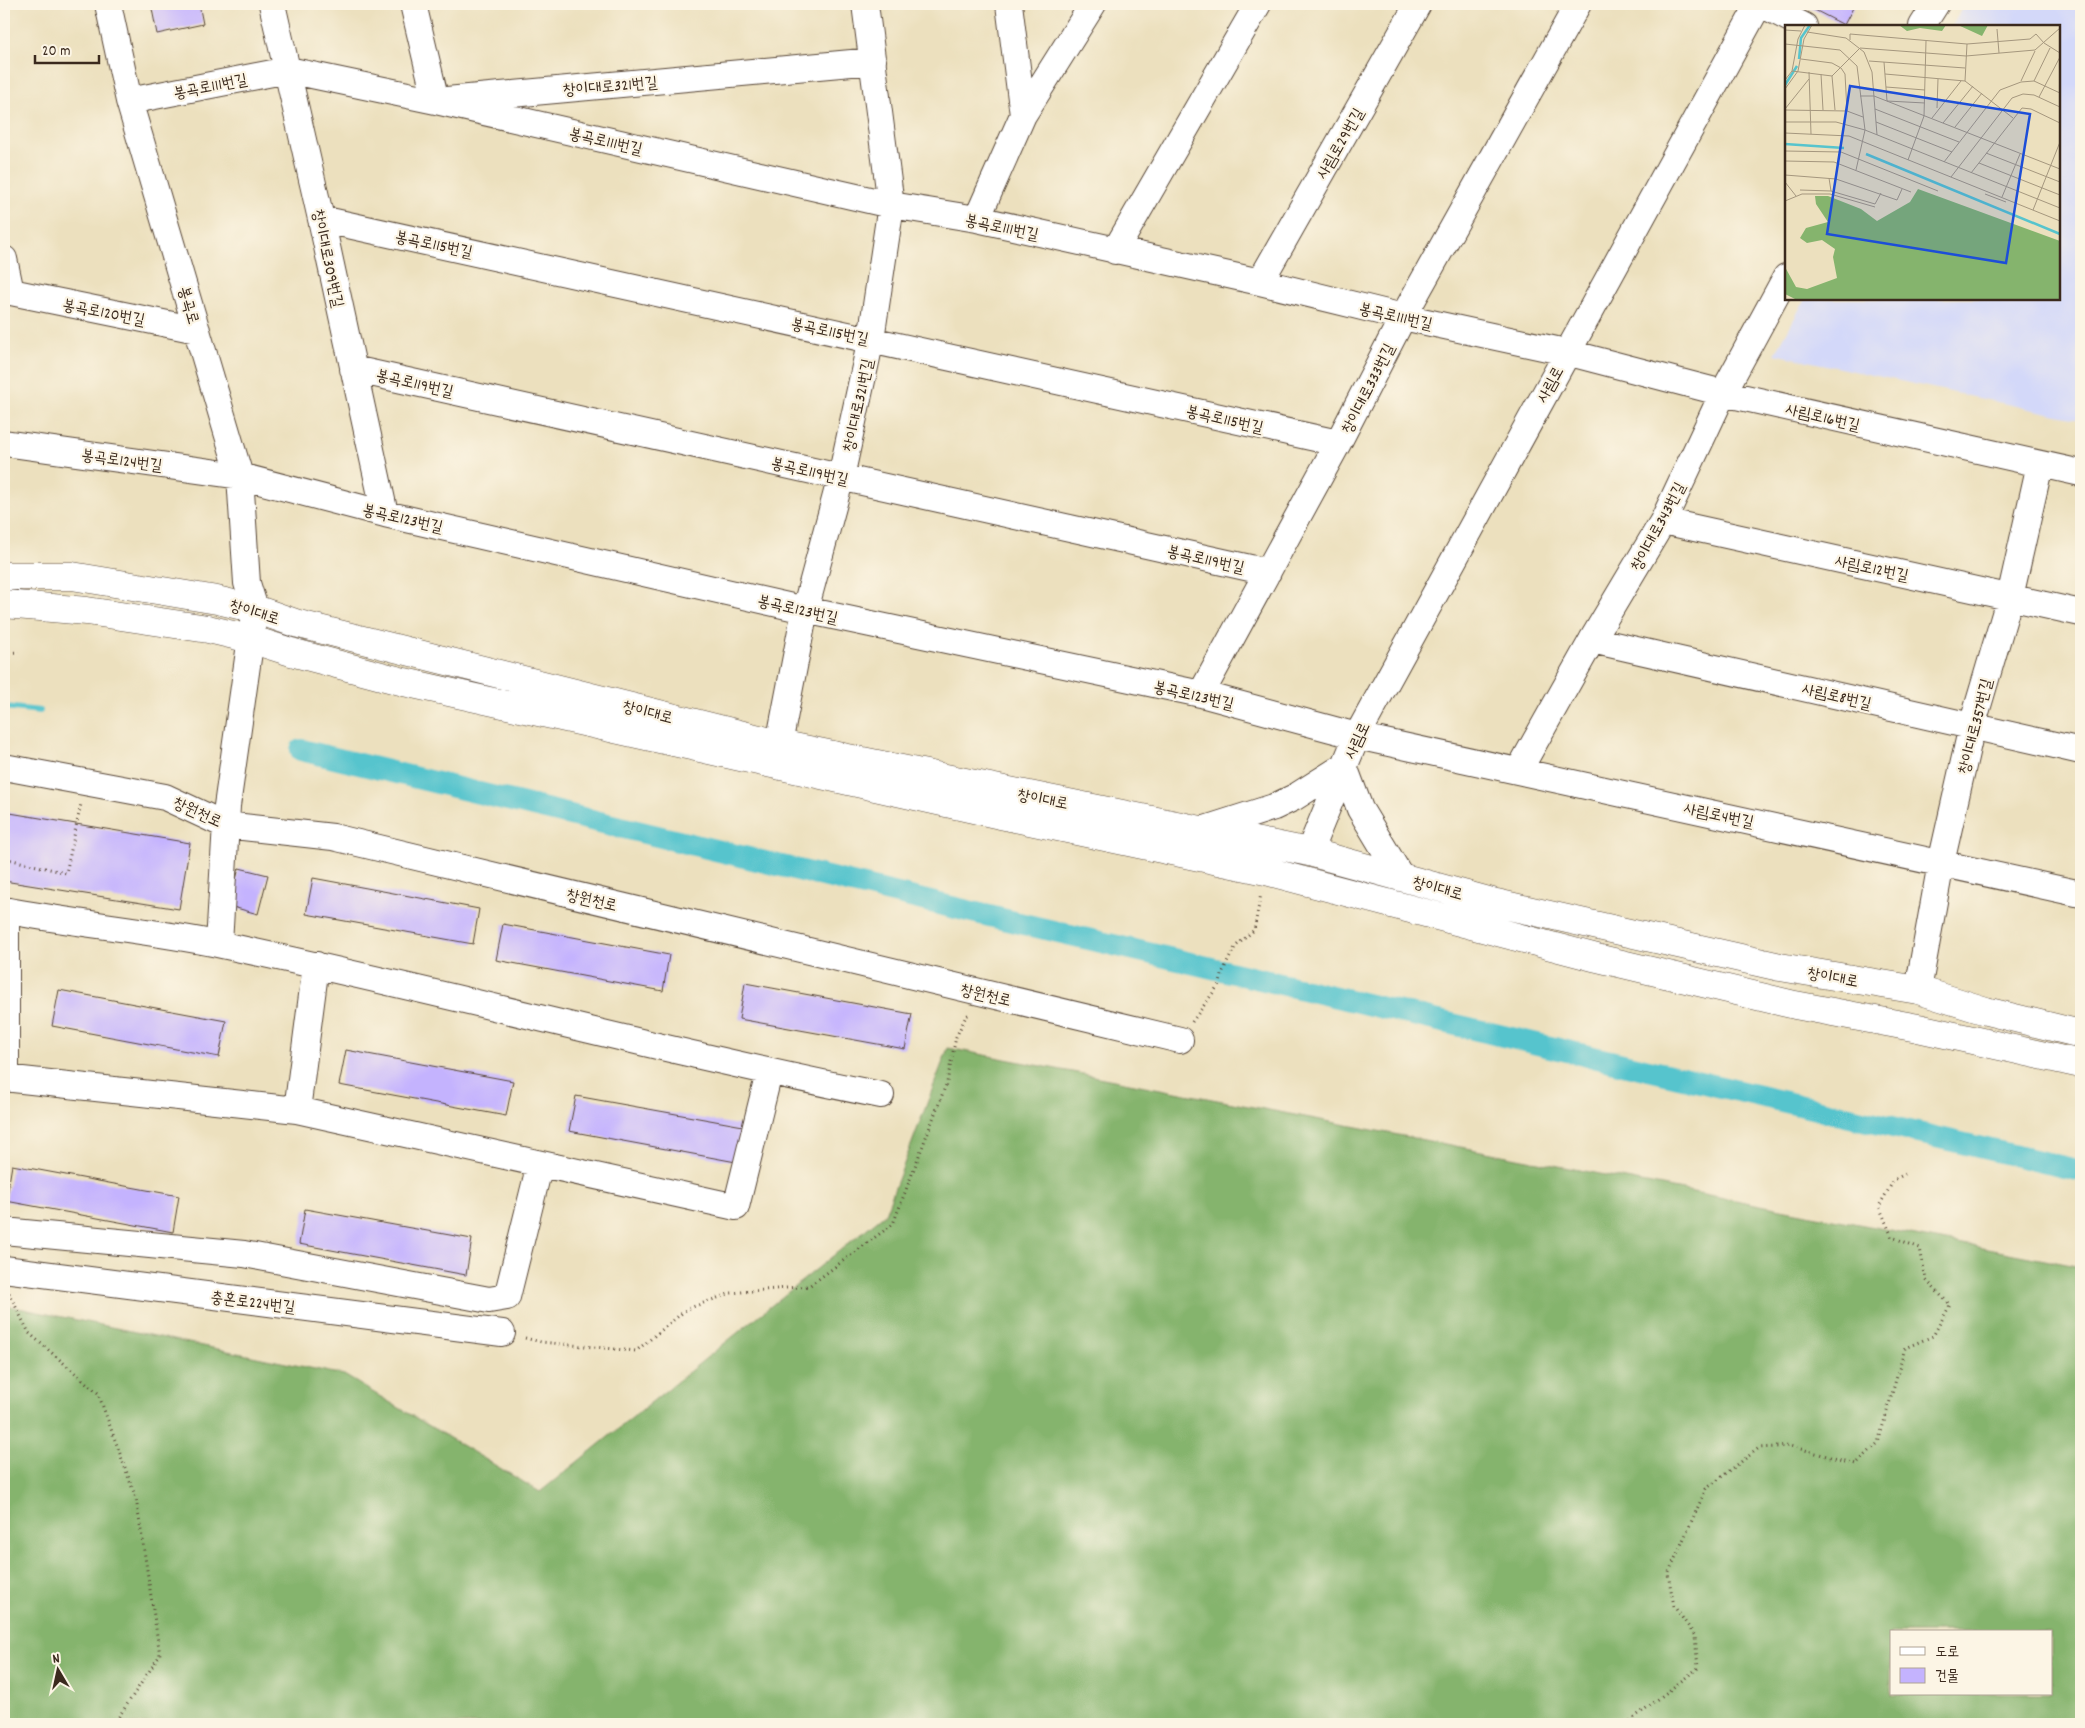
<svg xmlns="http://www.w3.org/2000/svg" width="2085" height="1728" font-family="Dekko,'Poor Story',sans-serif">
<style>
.built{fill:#d3d8f9}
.forest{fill:#85b46d;stroke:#606f46;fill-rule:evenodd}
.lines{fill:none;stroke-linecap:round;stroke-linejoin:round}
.stream{stroke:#57c4cd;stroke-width:6}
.canal{stroke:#57c4cd;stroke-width:22}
.building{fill:#c4b3fe}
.minor-casing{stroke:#564536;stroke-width:28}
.major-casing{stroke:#564536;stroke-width:29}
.path{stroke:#564536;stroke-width:3;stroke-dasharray:1 4;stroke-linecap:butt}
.minor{stroke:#fff;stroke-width:26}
.major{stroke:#fff;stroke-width:28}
.labels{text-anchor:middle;stroke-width:4.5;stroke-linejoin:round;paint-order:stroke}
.street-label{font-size:16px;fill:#3b2a1e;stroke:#fcf5e5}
.inset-river{fill:none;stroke:#57c4cd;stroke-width:2.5}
.inset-road{fill:none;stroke:#a5977e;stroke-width:1}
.view{fill:#1d4ed8;fill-opacity:0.15;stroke:#1d4ed8;stroke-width:2.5}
.inset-edge{fill:none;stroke:#3b2a1e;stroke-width:2.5}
</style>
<rect width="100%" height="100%" fill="#fcf5e5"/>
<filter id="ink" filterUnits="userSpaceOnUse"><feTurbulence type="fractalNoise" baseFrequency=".02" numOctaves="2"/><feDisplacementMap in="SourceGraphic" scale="10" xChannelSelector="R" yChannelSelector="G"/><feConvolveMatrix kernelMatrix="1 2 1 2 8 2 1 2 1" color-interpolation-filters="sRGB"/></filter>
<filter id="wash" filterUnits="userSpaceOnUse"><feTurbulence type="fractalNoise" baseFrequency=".0096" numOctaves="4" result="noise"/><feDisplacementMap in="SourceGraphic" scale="20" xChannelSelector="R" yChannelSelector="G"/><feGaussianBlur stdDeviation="1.12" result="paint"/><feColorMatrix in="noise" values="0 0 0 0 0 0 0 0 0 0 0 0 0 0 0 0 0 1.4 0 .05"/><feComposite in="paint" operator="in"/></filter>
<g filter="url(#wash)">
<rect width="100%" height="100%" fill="#ece0be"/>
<path class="built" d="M1967 4H2081V420L1775 354 1805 299H2059V26H1952L1960 12Z"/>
<path class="forest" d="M948 1048 2081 1267V1724H4V1305L344 1375 540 1492 885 1214ZM1891 1632H2051V1694H1891Z"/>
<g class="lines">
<path class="stream" d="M4 707 40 711"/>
<path class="canal" d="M301 750 968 911 2081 1171"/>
</g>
<g id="blocks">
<path class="building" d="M151 4H199L203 24 157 34Z
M1803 4H1855L1844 25Z
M4 812 190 843 179 909 4 881Z
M239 868 268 875 258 914 229 906Z
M313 878 479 909 473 944 306 914Z
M503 924 669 955 663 991 496 960Z
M745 983 912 1014 905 1049 739 1019Z
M59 990 226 1021 219 1057 52 1026Z
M346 1050 513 1081 506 1116 339 1085Z
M576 1096 743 1126 736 1162 569 1131Z
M12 1165 179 1196 173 1232 6 1201Z
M305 1209 472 1239 466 1275 299 1244Z"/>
</g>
</g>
<g filter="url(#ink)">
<use href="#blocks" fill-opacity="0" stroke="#564536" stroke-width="1"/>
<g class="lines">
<g class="minor-casing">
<path id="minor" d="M108 4 129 101 240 476 247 583 255 609 227 806 219 944
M272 4 321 219 385 514
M413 4 436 101 873 61
M1009 4 1023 115
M1761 4 1804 26
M1922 26 1936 4
M129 101 288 70 436 101 891 205 977 219 1260 282 1403 317 1566 352 1723 393 2081 473
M321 219 1338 443
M977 219 1023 115 1093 4
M1115 251 1258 4
M4 259 11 292
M1260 282 1418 4
M4 292H11L197 330
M353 369 1268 572
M4 443 240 476 385 514 805 610 1201 694 1357 736 2081 894
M1663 521 2081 613
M1592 640 2081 751
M1201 694 1338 443 1403 317 1578 4
M779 744 805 610 841 477 871 339 891 205 865 4
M1344 766 1360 809 1401 877
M4 767 165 797 225 825 333 837 1180 1040
M1519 770 1592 640 1663 521 1723 393 1786 277
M1202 830 1274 807 1295 797 1344 766
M1309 852 1357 736 1759 4
M4 910C76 924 150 930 222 945 442 991 660 1051 881 1095
M1918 990 1941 863 1972 726 2010 597 2040 464
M4 1078 297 1110 736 1207 769 1073
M6 1078V911
M297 1110 316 965
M4 1231 244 1254 489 1300 507 1297 540 1164
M4 1269 502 1333"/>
</g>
<g class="major-casing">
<path id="major" d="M4 576H72L217 600 255 609 295 623 779 744 1309 852 1496 903 1780 967 1918 990 1986 1011 2081 1034
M4 604 87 611 208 629 250 639 291 652 404 682 996 814 1266 871 1597 958 1795 1005 1918 1028 2081 1064"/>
</g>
<path class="path" d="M4 653 19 652
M4 861V858L66 873 81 804
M1192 1022 1220 983 1223 971 1235 947 1254 930 1261 894
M9 1293 29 1333 98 1393 136 1498 160 1655 114 1724
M525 1338 541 1342 636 1351 687 1309 731 1293 809 1286 893 1224 947 1082 956 1037 966 1016 970 1014
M1626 1724 1698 1668 1695 1636 1674 1606 1668 1574 1706 1489 1759 1448 1790 1446 1856 1464 1878 1443 1905 1348 1933 1336 1950 1305 1926 1280 1920 1248 1892 1237 1879 1206 1894 1180 1905 1174"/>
<use href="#minor" class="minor"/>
<use href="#major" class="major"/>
</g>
</g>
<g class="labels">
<g class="street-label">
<text transform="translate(210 85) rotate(-11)" y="6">봉곡로111번길</text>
<text transform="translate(610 85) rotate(-5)" y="6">창이대로321번길</text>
<text transform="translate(606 140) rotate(13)" y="6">봉곡로111번길</text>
<text transform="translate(1339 143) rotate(-60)" y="6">사림로29번길</text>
<text transform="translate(1002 226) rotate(12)" y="6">봉곡로111번길</text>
<text transform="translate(434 243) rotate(12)" y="6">봉곡로115번길</text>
<text transform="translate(329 258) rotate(78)" y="6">창이대로309번길</text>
<text transform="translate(190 305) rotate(74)" y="6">봉곡로</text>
<text transform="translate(104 311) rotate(11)" y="6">봉곡로120번길</text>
<text transform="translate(1396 315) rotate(13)" y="6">봉곡로111번길</text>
<text transform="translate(830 330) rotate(12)" y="6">봉곡로115번길</text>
<text transform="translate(415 382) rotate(13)" y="6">봉곡로119번길</text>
<text transform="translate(1549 384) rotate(-61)" y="6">사림로</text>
<text transform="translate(1367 388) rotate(-63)" y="6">창이대로333번길</text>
<text transform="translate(857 405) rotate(-78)" y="6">창이대로321번길</text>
<text transform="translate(1823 416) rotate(13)" y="6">사림로16번길</text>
<text transform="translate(1225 418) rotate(13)" y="6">봉곡로115번길</text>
<text transform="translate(122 459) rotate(8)" y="6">봉곡로124번길</text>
<text transform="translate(810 470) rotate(13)" y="6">봉곡로119번길</text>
<text transform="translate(403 517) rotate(13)" y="6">봉곡로123번길</text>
<text transform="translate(1657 526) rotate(-62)" y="6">창이대로343번길</text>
<text transform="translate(1206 558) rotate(13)" y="6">봉곡로119번길</text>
<text transform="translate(1872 567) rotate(12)" y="6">사림로12번길</text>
<text transform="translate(798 608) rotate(13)" y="6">봉곡로123번길</text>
<text transform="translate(255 611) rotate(17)" y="6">창이대로</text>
<text transform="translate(1194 694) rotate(13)" y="6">봉곡로123번길</text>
<text transform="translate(1837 695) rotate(13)" y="6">사림로8번길</text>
<text transform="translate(648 711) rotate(14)" y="6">창이대로</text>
<text transform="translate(1974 726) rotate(-76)" y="6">창이대로357번길</text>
<text transform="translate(1356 740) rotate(-65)" y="6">사림로</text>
<text transform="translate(1043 798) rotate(11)" y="6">창이대로</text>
<text transform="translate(198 811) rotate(24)" y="6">창원천로</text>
<text transform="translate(1719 814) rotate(12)" y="6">사림로4번길</text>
<text transform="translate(1438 887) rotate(15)" y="6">창이대로</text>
<text transform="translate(592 899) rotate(13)" y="6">창원천로</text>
<text transform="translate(1833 976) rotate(10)" y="6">창이대로</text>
<text transform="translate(986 994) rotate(13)" y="6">창원천로</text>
<text transform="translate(253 1301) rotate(7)" y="6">충혼로224번길</text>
</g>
</g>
<g transform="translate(1785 25)">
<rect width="275" height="275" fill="#ece0be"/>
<path d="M114 0H161L157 6 135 3 122 6ZM173 0H203L197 11ZM133 164 275 216V275H12L0 269V242L11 262 22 264 52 253 48 232 50 224 37 215 22 218 15 213 21 203 43 197 31 179 30 171H43L76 184 92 196 125 177Z" fill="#85b46d"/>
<path class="inset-river" d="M14 34 16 13 25 0M0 60 12 41M0 119 59 123M81 129 275 209"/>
<path class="inset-road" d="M212 4 214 28M0 5 16 6M22 7 61 13 79 27 87 47 92 110M65 15V9L182 19 245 14 251 9 259 18 275 28M0 19 55 25 72 41 80 105 71 145M16 34 47 38 56 43 60 49 62 86M84 36 180 43M99 37 102 76 140 78M7 46 47 51 75 23 181 31 250 25 275 3M24 47 26 109M36 49 38 85M100 49 180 56 228 93M47 51 50 85M0 55 7 46 13 14 20 0M180 56 182 19M236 56 250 26M249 56 265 23M101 62 140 65M0 64 13 46 19 14 27 0M75 71H89L275 144M254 72 275 32M152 83 153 54M0 84 24 54M90 84 174 117M0 85 62 86 78 92M147 93 176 56M0 97H51L80 105 275 183M91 97 167 127M158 98 188 61M170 102 197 68M0 108 64 111 275 196M0 126 56 127 153 166M201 128 275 157M123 135 139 91 141 16M0 136 49 137 126 167M159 137 215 65 236 57 249 56 275 68M194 138 275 170M186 148 237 83 246 84 275 98M0 150 51 154 112 175 117 164M166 152 227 73 238 69 249 70 275 82M0 157 11 171M15 165 46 166 44 153M46 166 90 179 96 168M200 169 221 177M217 172 235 129M0 176 17 169H45L90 182M248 185 275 117"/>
<path class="view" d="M65 61 245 89 221 238 42 209Z"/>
<rect width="275" height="275" class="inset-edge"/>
</g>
<rect width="2085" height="1728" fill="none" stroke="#fcf5e5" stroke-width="20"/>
<rect x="1890" y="1630" width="162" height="65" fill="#fcf5e5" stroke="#afa495"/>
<rect x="1900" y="1647" width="25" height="8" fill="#ffffff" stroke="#afa495"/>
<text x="1935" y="1656" font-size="15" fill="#3b2a1e">도로</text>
<rect x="1900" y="1668" width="25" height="15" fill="#c4b3fe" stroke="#afa495"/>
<text x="1935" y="1680" font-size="15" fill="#3b2a1e">건물</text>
<g transform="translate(58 1670) rotate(351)" stroke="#fcf5e5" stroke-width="4" paint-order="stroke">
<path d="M0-4L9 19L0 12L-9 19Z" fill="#3b2a1e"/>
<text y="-8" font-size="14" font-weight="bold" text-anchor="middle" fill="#3b2a1e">N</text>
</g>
<path d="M35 55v8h64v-8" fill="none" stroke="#3b2a1e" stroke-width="2.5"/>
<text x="42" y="55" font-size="15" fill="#3b2a1e" stroke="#fcf5e5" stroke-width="4" paint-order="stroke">20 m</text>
</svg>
